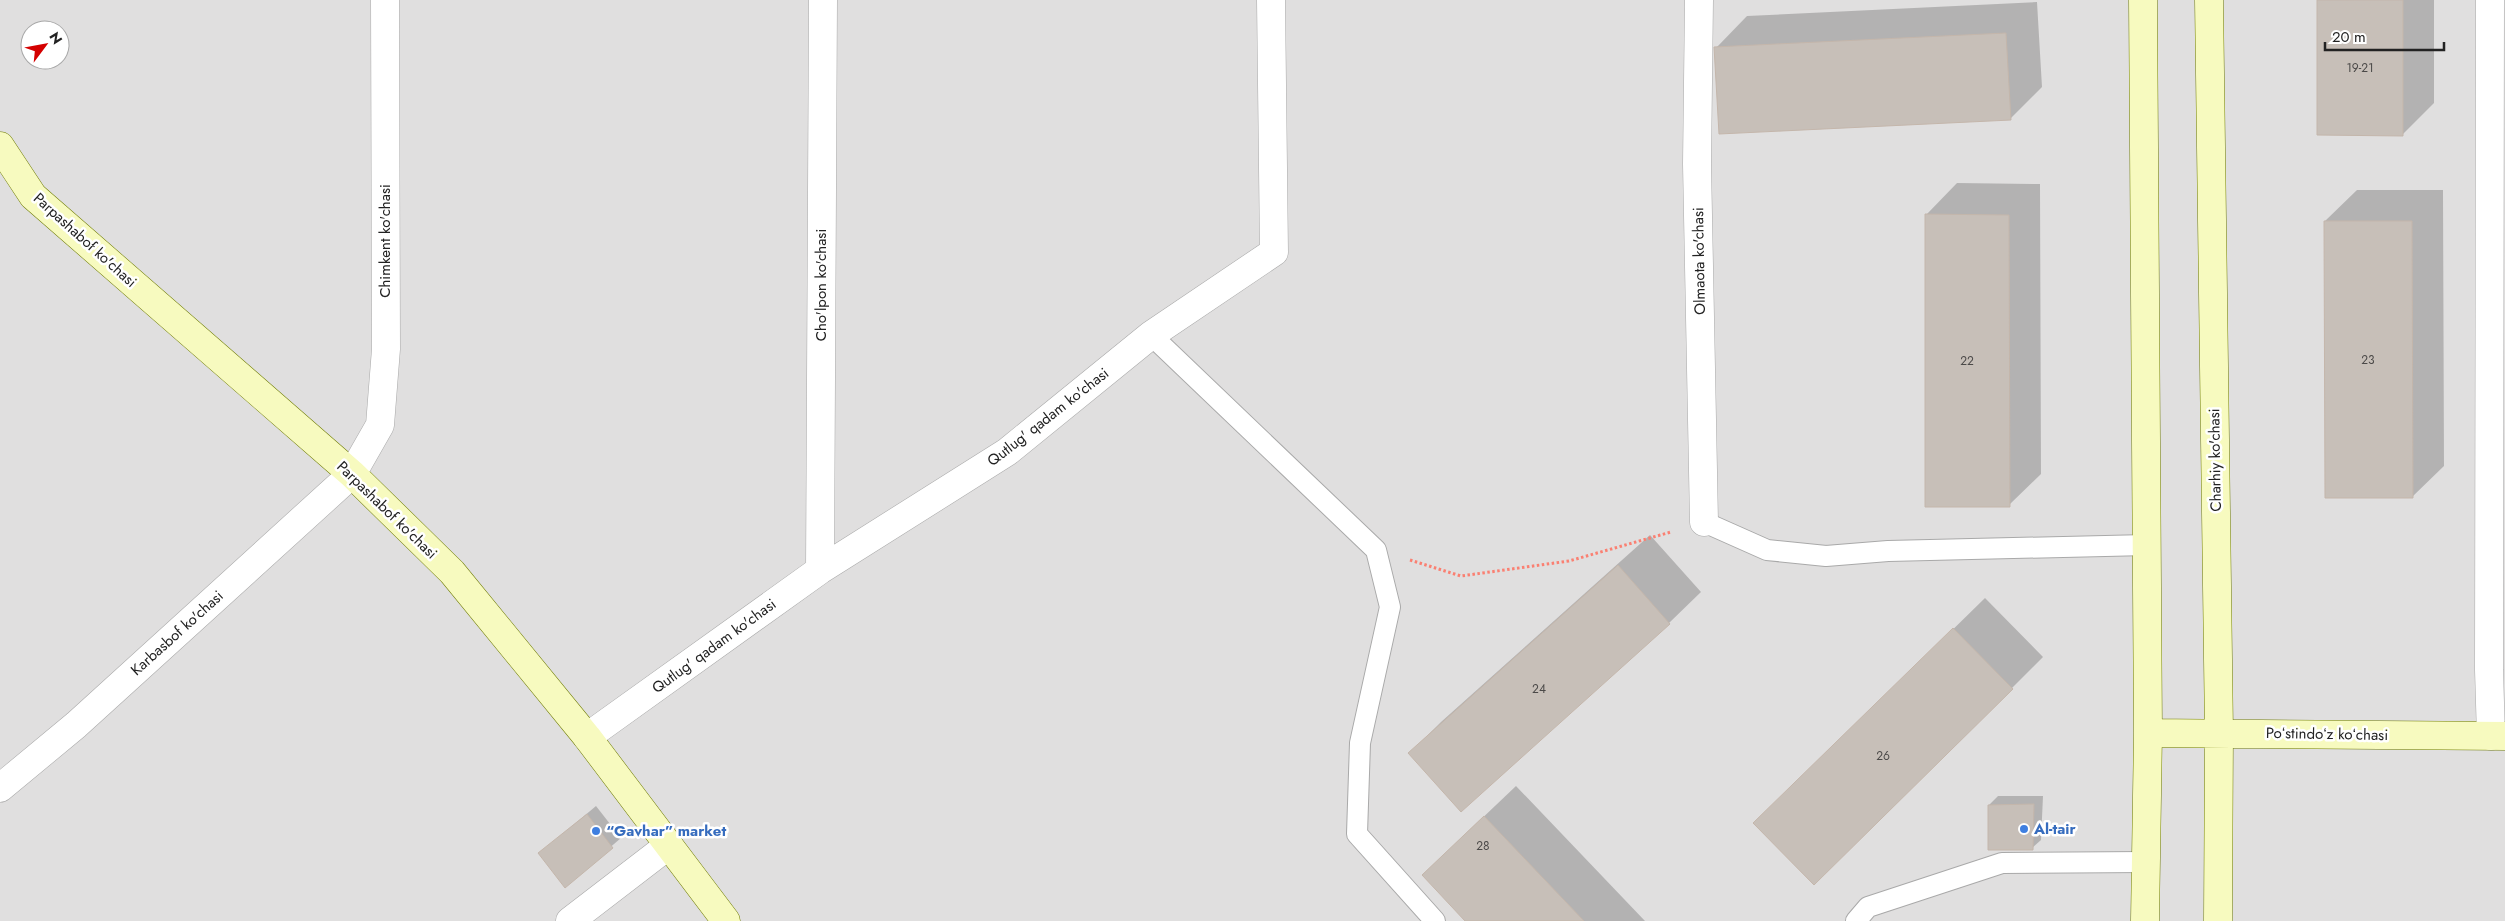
<svg xmlns="http://www.w3.org/2000/svg" width="2505" height="921" font-family="Jost,sans-serif">
<style>
.residential{fill:#e0dfdf;fill-rule:evenodd}
.shadow{fill:#0003}
.building{fill:#c7bfb8;stroke:#c4b6ab}
.lines{fill:none;stroke-linecap:round;stroke-linejoin:round}
.lane-casing{stroke:#a9a9a9;stroke-width:22}
.street-casing{stroke:#a9a9a9;stroke-width:29}
.secondary-casing{stroke:#707d05;stroke-width:29}
.path{stroke:#fa8072;stroke-width:3;stroke-dasharray:2.5 2.5;stroke-linecap:butt}
.lane{stroke:#fff;stroke-width:20}
.street{stroke:#fff;stroke-width:28}
.secondary{stroke:#f7fabf;stroke-width:28}
.shop-dot{fill:#3f7fe0;stroke:#fff;stroke-width:2}
.labels{text-anchor:middle;stroke-width:5;stroke-linejoin:round;paint-order:stroke}
.number-label{font-size:12px;fill:#4b4948}
.street-label{font-size:15px;fill:#222;stroke:#fff}
.shop-label{font-size:15px;font-weight:bold;fill:#366cbe;stroke:#fff;text-anchor:start}
</style>
<rect width="100%" height="100%" fill="#f2efe9"/>
<path class="residential" d="M0 0H2505V921H0ZM30 30H60V60H30Z"/>
<path class="shadow" d="M2319 0H2434V103L2402 135Z
M2037 2 2042 87 2010 119 1716 48 1747 16Z
M1957 183 2040 184 2041 474 2009 505 1926 215Z
M2357 190H2443L2444 466 2412 497 2325 221Z
M1650 535 1701 592 1669 623 1461 810 1410 753 1441 722Z
M1985 598 2043 657 2012 688 1787 792Z
M1516 786 1645 921H1467L1455 844Z
M1998 796H2043L2041 840 2032 848 1989 805Z
M596 806 621 838 565 886 540 853Z"/>
<path class="building" d="M2317 0H2403V136L2317 135Z
M2006 33 2011 120 1719 134 1714 47Z
M1925 214 2009 215 2010 507H1925Z
M2324 221H2412L2413 498H2325Z
M1618 565 1670 624 1461 812 1408 753Z
M1953 628 2013 689 1814 885 1753 823Z
M2034 804 2033 850H1988V805Z
M587 814 613 848 565 888 538 853Z
M1484 816 1584 921H1465L1422 875Z"/>
<g class="lines">
<g class="lane-casing">
<path id="lane" d="M1151 335 1376 550 1390 607 1360 743 1357 834 1435 921
M1704 522 1767 550 1826 556 1888 551 2147 545
M1856 921 1868 907 2002 863 2146 862"/>
</g>
<g class="street-casing">
<path id="street" d="M1699 0 1697 164 1704 522
M2490 0 2489 670 2491 736
M820 570 823 0
M587 737 820 570 1007 452 1151 335 1274 252 1271 0
M0 788 76 725 352 474 380 425 386 349 385 0
M570 921 669 845"/>
</g>
<g class="secondary-casing">
<path id="secondary" d="M2143 0 2148 733 2145 921
M2209 0 2219 732 2218 921
M0 146 33 196 352 474 452 572 587 737 726 921
M2148 733 2505 736"/>
</g>
<path class="path" d="M1410 560 1461 576 1569 561 1671 532"/>
<use href="#lane" class="lane"/>
<use href="#street" class="street"/>
<use href="#secondary" class="secondary"/>
</g>
<g class="shop-dot">
<circle cx="2024" cy="829" r="5"/>
<circle cx="596" cy="831" r="5"/>
</g>
<g class="labels">
<g class="number-label">
<text x="2360" y="72">19-21</text>
<text x="2368" y="364">23</text>
<text x="1967" y="365">22</text>
<text x="1539" y="693">24</text>
<text x="1883" y="760">26</text>
<text x="1483" y="850">28</text>
</g>
<g class="street-label">
<text transform="translate(85 240) rotate(42)" y="5">Parpashabof ko'chasi</text>
<text transform="translate(385 241) rotate(-90)" y="5">Chimkent ko'chasi</text>
<text transform="translate(1699 261) rotate(-91)" y="5">Olmaota ko'chasi</text>
<text transform="translate(821 285) rotate(-90)" y="5">Cho'lpon ko'chasi</text>
<text transform="translate(1048 417) rotate(-38)" y="5">Qutlug' qadam ko'chasi</text>
<text transform="translate(2215 460) rotate(-91)" y="5">Charhiy ko'chasi</text>
<text transform="translate(387 510) rotate(44)" y="5">Parpashabof ko'chasi</text>
<text transform="translate(177 633) rotate(-42)" y="5">Karbasbof ko'chasi</text>
<text transform="translate(714 646) rotate(-36)" y="5">Qutlug' qadam ko'chasi</text>
<text transform="translate(2327 734) rotate(1)" y="5">Poʻstindoʻz koʻchasi</text>
</g>
<g class="shop-label">
<text x="2034" y="834">Al-tair</text>
<text x="606" y="836">“Gavhar” market</text>
</g>
</g>
<g transform="translate(45 45) rotate(58)"><circle r="24" fill="#ffffff" stroke="#a7a7a7"/>
<path d="M0-4L9 19L0 12L-9 19Z" fill="#d40000"/>
<text y="-8" font-size="14" font-weight="bold" text-anchor="middle" fill="#222222">N</text>
</g>
<path d="M2325 42v8h119v-8" fill="none" stroke="#222222" stroke-width="2.5"/>
<text x="2332" y="42" font-size="15" fill="#222222" stroke="#ffffff" stroke-width="4" paint-order="stroke">20 m</text>
</svg>
